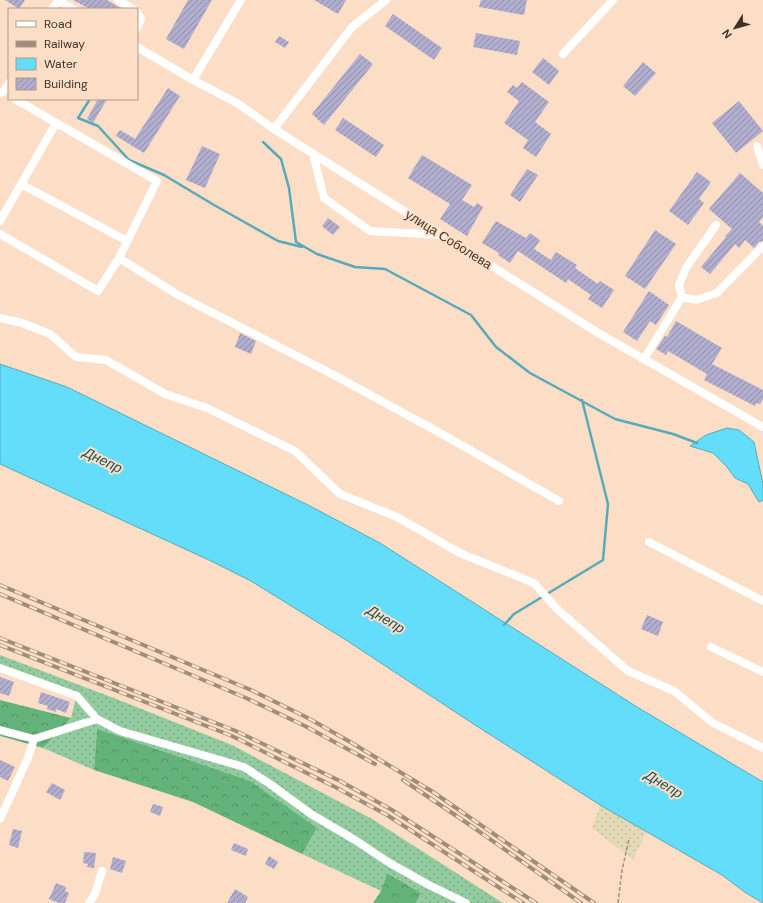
<svg xmlns="http://www.w3.org/2000/svg" width="763" height="903" font-family="'DM Sans',sans-serif">
<style>
.grass{fill:url(#grass-dots)}
.forest{fill:url(#forest-crowns)}
.sand{fill:url(#sand-dots)}
.water{fill:#63ddf9;stroke:#58aabb}
.lines{fill:none;stroke-linecap:round;stroke-linejoin:round}
.stream{stroke:#58aabb;stroke-width:2.5}
.building{fill:url(#building-hatch)}
.path{stroke:#a5917e;stroke-width:1.5;stroke-dasharray:4 2;stroke-linecap:butt}
.minor{stroke:#fff;stroke-width:8}
.rail-casing{stroke:#a08c7a;stroke-width:4}
.rail{stroke:#fbdec5;stroke-width:2.5;stroke-dasharray:8;stroke-linecap:butt}
.labels{text-anchor:middle;stroke-width:4;stroke-linejoin:round;paint-order:stroke}
.street-label{font-size:13px;fill:#3e3329;stroke:#fbdec5}
.water-label{font-size:14px;font-style:italic;fill:#1b505c;stroke:#fbdec5}
</style>
<defs>
<pattern id="grass-dots" width="8" height="8" patternUnits="userSpaceOnUse"><rect width="8" height="8" fill="#93cba1"/><path d="M2 2h.1M6 6h.1" fill="none" stroke="#79a583" stroke-width="1.8" stroke-linecap="round"/></pattern>
<pattern id="forest-crowns" width="20" height="18" patternUnits="userSpaceOnUse"><rect width="20" height="18" fill="#63b37a"/><path d="M2 6a3 3 0 1 1 6 0M12 15a3 3 0 1 1 6 0" fill="none" stroke="#539264"/></pattern>
<pattern id="sand-dots" width="8" height="8" patternUnits="userSpaceOnUse"><rect width="8" height="8" fill="#e4dab5"/><path d="M2 2h.1M6 6h.1" fill="none" stroke="#c5bc9c" stroke-width="1.8" stroke-linecap="round"/></pattern>
<pattern id="building-hatch" width="6" height="6" patternUnits="userSpaceOnUse"><rect width="6" height="6" fill="#b1adce"/><path d="M-1 1l2-2M0 6l6-6M5 7l2-2" fill="none" stroke="#918da7"/></pattern>
</defs>
<rect width="100%" height="100%" fill="#fbdec5"/>
<path class="grass" d="M0 655 119 700 232 745 372 819 503 903H416L421 893 387 873 381 891 302 854 317 828 97 730 94 770 43 748 71 718 76 698 0 670Z"/>
<path class="forest" d="M0 700 71 718 43 748 0 736Z
M97 729 250 781 317 828 302 854 193 802 94 770Z
M387 873 421 893 416 903H373L381 891Z"/>
<path class="sand" d="M600 805 647 831 633 860 592 828Z"/>
<path class="water" d="M0 364 67 387 310 506 380 543 637 707 763 782V903L746 893 722 875 600 805 472 723 346 640 251 581 211 561 0 464Z
M727 428 739 430 754 442 763 484V500L759 502 748 484 735 478 727 467 713 453 690 446 706 435Z"/>
<g class="lines">
<path class="stream" d="M90 99 78 118 98 126 129 160 164 175 214 205 278 241 302 247
M263 142 281 159 289 188 296 242 317 254 355 267 385 269 471 315 496 347 530 373 615 419 673 434 697 443
M504 625 514 614 603 560 608 504 582 400"/>
</g>
<path class="building" d="M5 0H25L19 9Z
M73 0H107L122 9H90Z
M188 0H212L184 49 166 39Z
M314 0H346L338 14Z
M481 0H527L524 15 479 7Z
M393 14 442 48 434 60 385 26Z
M476 33 520 41 517 55 473 47Z
M279 36 289 42 285 48 275 42Z
M360 54 373 64 324 125 312 114Z
M543 58 559 71 549 85 532 72Z
M643 62 656 73 635 96 623 86Z
M522 82 549 102 535 122 551 134 536 157 523 148 528 140 504 123 519 101 507 92 513 85 517 88Z
M168 88 180 96 144 153 116 136 120 130 135 139Z
M98 99H107L93 123 87 119Z
M739 101 763 131 736 153 712 123Z
M343 118 384 145 376 157 335 130Z
M202 146 220 154 205 188 186 180Z
M422 155 472 185 462 200 474 207 477 203 483 207 467 236 440 219 450 204 408 178Z
M527 169 538 175 520 202 510 195Z
M697 172 711 182 699 199 704 203 688 225 669 211Z
M740 173 763 193V217L759 222 763 226V241L759 242 754 248 745 240 739 248 735 244 710 274 701 267 726 237 725 236 732 229 709 209Z
M328 218 340 227 333 235 322 226Z
M496 221 526 238 530 233 540 240 534 249 551 260 556 252 577 265 575 268 598 284 600 281 614 290 602 308 588 299 591 295 568 279 566 283 518 251 510 263 498 255 499 253 482 243Z
M655 230 676 244 645 289 625 276Z
M649 291 669 305 656 325 650 321 637 341 623 332Z
M676 321 722 348 712 364 763 390V399L760 404 756 403 755 406 704 380 707 374 668 351 666 355 656 349 665 336 667 337Z
M240 333 256 341 251 354 235 347Z
M647 615 663 622 658 636 641 629Z
M0 677 14 682 9 696 0 693Z
M41 692 70 702 66 713 56 709V712L47 709 48 706 38 703Z
M0 760 15 767 8 781 0 777Z
M52 783 65 790 60 800 46 792Z
M153 804 163 807 160 816 150 812Z
M13 829 22 831 18 848 9 845Z
M234 843 248 849 246 856 231 850Z
M84 852 96 853 94 868 87 867 88 864 83 863Z
M269 856 278 862 274 869 265 864Z
M113 857 126 861 122 873 110 869Z
M56 883 66 887 65 891 69 893 65 903H59L49 899Z
M235 889 248 897 245 903H227Z"/>
<g class="lines">
<path class="path" d="M618 903 622 870 629 839"/>
<path class="minor" d="M58 0 73 9
M118 0 133 9
M52 9 59 0
M137 12 141 19 137 28
M137 47 193 80 237 103 274 129 380 196 600 334 763 427
M563 54 613 0
M193 80 241 0
M0 93 3 92 9 83
M15 99 157 181 119 258 178 295 332 374 442 434 559 501
M274 129 352 27 386 0
M757 146 763 165
M313 153 324 198 370 231 440 235
M21 184 127 241
M0 221 56 123
M0 234 98 291 119 258
M682 297 679 285 686 268 716 225
M0 318 22 323 50 334 76 357 106 360 165 394 207 408 295 451 340 494 397 517 460 553 534 583 557 609 628 671 674 691 713 723 763 748
M644 359 682 297 696 300 717 293 763 246
M649 542 763 601
M711 647 763 672
M0 668 77 696 97 719
M0 730 34 739 97 719 120 731 244 767 270 784 311 814 355 840 388 862 427 884 466 903
M0 819 28 758 34 739
M89 903 95 894 102 871"/>
<g class="rail-casing">
<path id="rail" d="M0 585 251 690 308 718 352 743 433 792 594 903
M0 594 246 698 305 726 375 764
M0 638 236 731 340 781 392 810 536 903
M0 645 232 736 335 787 387 815 523 903
M403 780 467 823 581 903"/>
</g>
<use href="#rail" class="rail"/>
</g>
<g class="labels">
<g class="street-label">
<text transform="translate(449 239) rotate(32)" y="5">улица Соболева</text>
</g>
<g class="water-label">
<text transform="translate(103 460) rotate(26)" y="5">Днепр</text>
<text transform="translate(386 619) rotate(31)" y="5">Днепр</text>
<text transform="translate(664 784) rotate(31)" y="5">Днепр</text>
</g>
</g>
<rect x="8" y="8" width="130" height="92" fill="#fbdec5" stroke="#af9a87"/>
<rect x="16" y="21" width="20" height="6" fill="#ffffff" stroke="#af9a87"/>
<text x="44" y="28" font-size="12" fill="#3e3329">Road</text>
<rect x="16" y="41" width="20" height="6" fill="#a08c7a" stroke="#af9a87"/>
<text x="44" y="48" font-size="12" fill="#3e3329">Railway</text>
<rect x="16" y="58" width="20" height="12" fill="#63ddf9" stroke="#af9a87"/>
<text x="44" y="68" font-size="12" fill="#3e3329">Water</text>
<rect x="16" y="78" width="20" height="12" fill="url(#building-hatch)" stroke="#af9a87"/>
<text x="44" y="88" font-size="12" fill="#3e3329">Building</text>
<g transform="translate(735 28) rotate(233)" stroke="#fbdec5" stroke-width="3" paint-order="stroke">
<path d="M0-3L7 15L0 10L-7 15Z" fill="#3e3329"/>
<text y="-6" font-size="11" font-weight="bold" text-anchor="middle" fill="#3e3329">N</text>
</g>
</svg>
